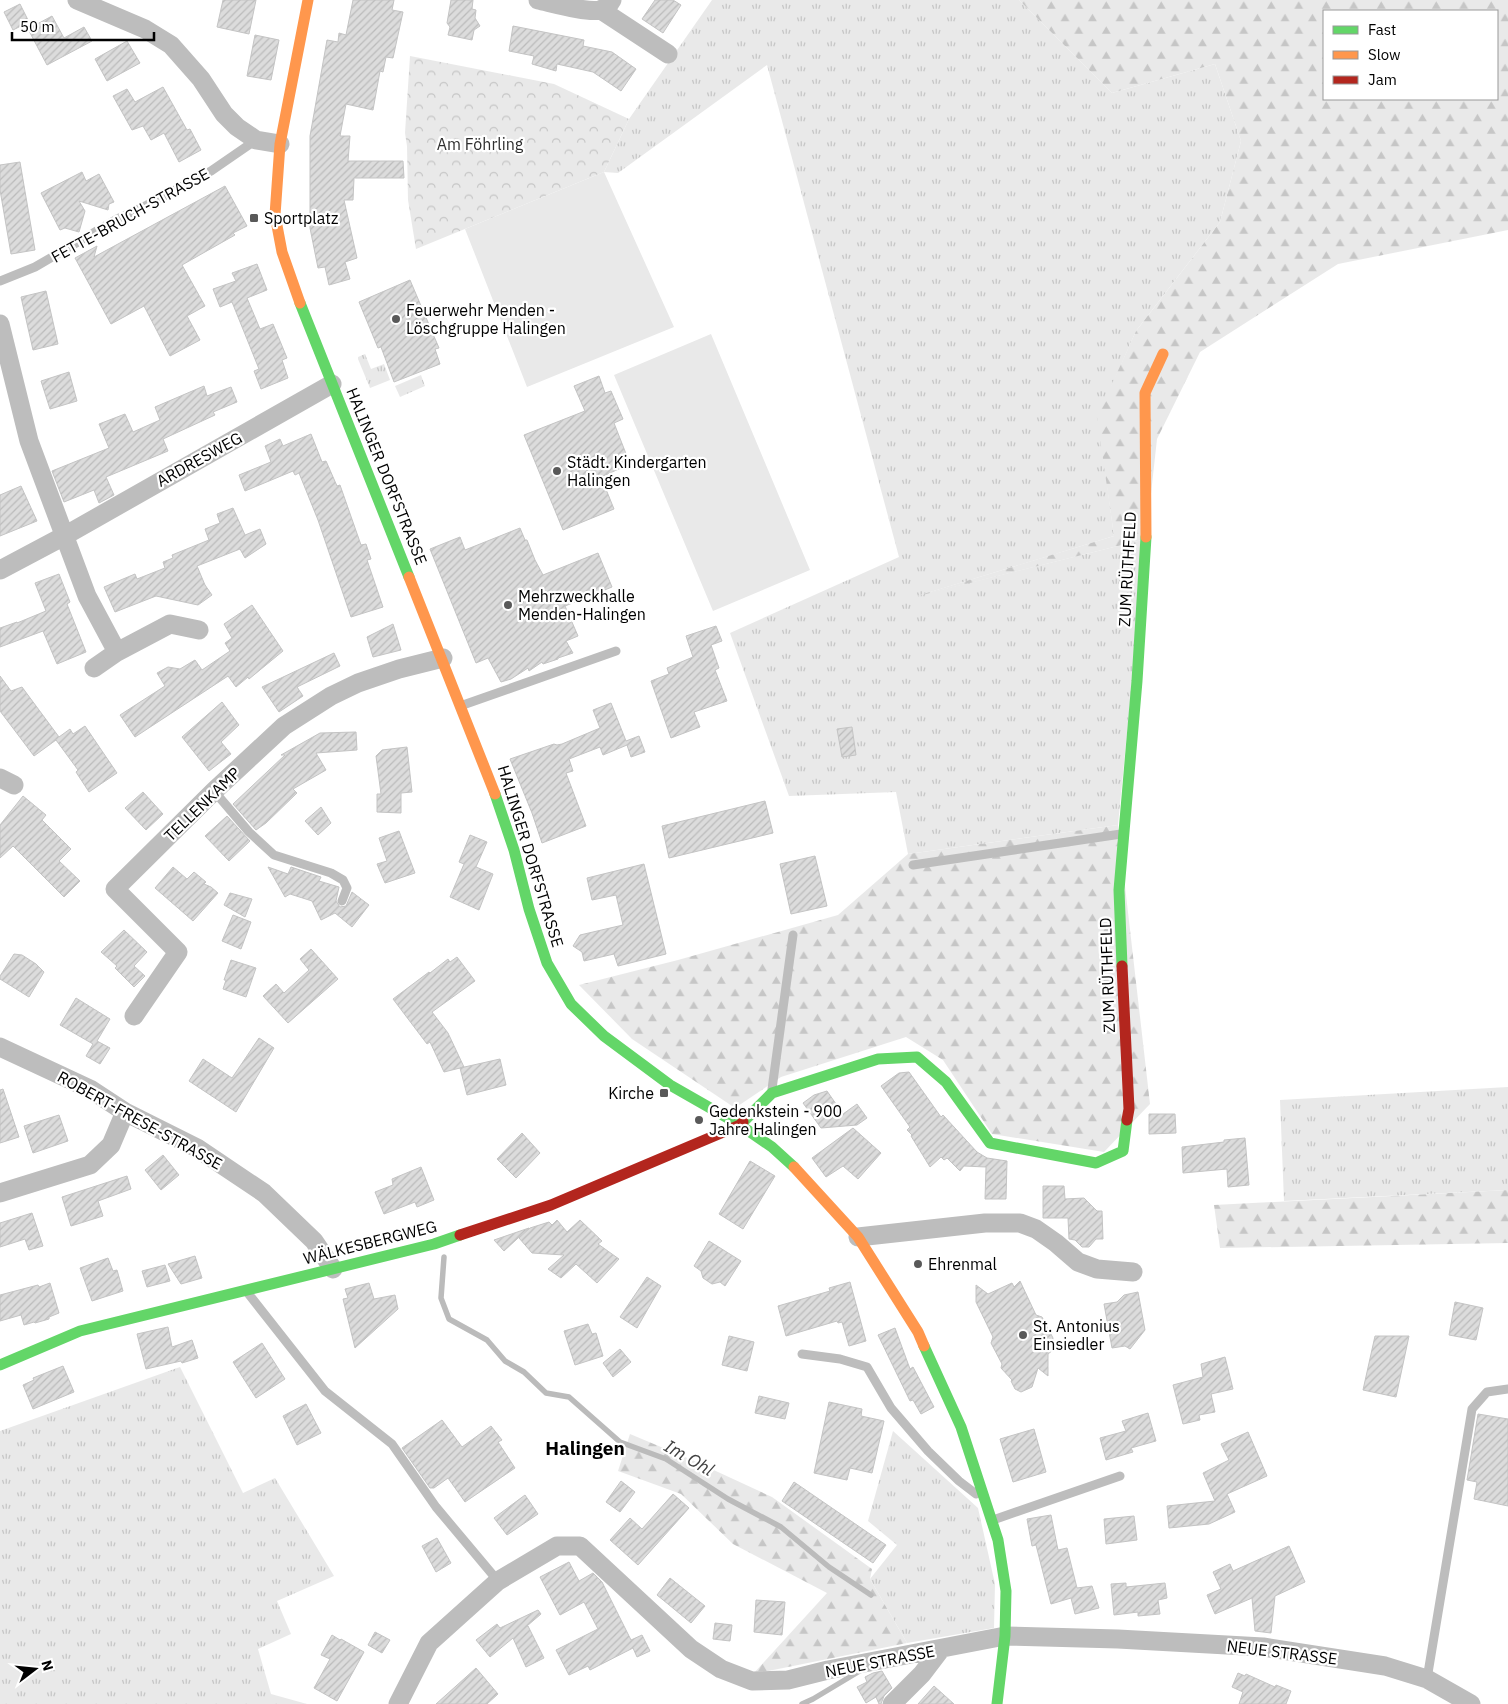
<svg xmlns="http://www.w3.org/2000/svg" width="1508" height="1704" font-family="'IBM Plex Sans',sans-serif">
<style>
.grass{fill:url(#grass-tufts)}
.forest{fill:url(#forest-firs);fill-rule:evenodd}
.park{fill:url(#park-crowns)}
.garden{fill:#e9e9e9}
.lines{fill:none;stroke-linecap:round;stroke-linejoin:round}
.stream{stroke:#bbb;stroke-width:5.5}
.building{fill:url(#building-hatch);stroke:#c4c4c4}
.lane{stroke:#bdbdbd;stroke-width:9}
.street{stroke:#bdbdbd;stroke-width:19}
.fast{stroke:#63d668;stroke-width:11}
.slow{stroke:#ff974d;stroke-width:11}
.jam{stroke:#b3261e;stroke-width:11}
.poi-dot{fill:#595959;stroke:#fff;stroke-width:2}
.labels{text-anchor:middle;stroke-width:4.5;stroke-linejoin:round;paint-order:stroke}
.park-label{font-size:16px;fill:#2e2e2e;stroke:#fff}
.street-label{font-size:16px;fill:#000;stroke:#fff}
.poi-label{font-size:16px;fill:#000;stroke:#fff;text-anchor:start}
.water-label{font-size:18px;font-style:italic;fill:#3f3f3f;stroke:#fff}
.quarter-label{font-size:19px;font-weight:bold;fill:#000;stroke:#fff}
</style>
<defs>
<pattern id="grass-tufts" width="24" height="20" patternUnits="userSpaceOnUse" patternTransform="scale(1.25)"><rect width="24" height="20" fill="#e9e9e9"/><path d="M3 7l-1-3M5 7V3M7 7l1-3M15 17l-1-3M17 17v-4M19 17l1-3" fill="none" stroke="#c6c6c6"/></pattern>
<pattern id="forest-firs" width="22" height="20" patternUnits="userSpaceOnUse" patternTransform="scale(1.25)"><rect width="22" height="20" fill="#e9e9e9"/><path d="M5 1l3.5 6h-7zM16 11l3.5 6h-7z" fill="#c6c6c6"/></pattern>
<pattern id="park-crowns" width="20" height="18" patternUnits="userSpaceOnUse" patternTransform="scale(1.25)"><rect width="20" height="18" fill="#e9e9e9"/><path d="M2 6a3 3 0 1 1 6 0M12 15a3 3 0 1 1 6 0" fill="none" stroke="#c6c6c6"/></pattern>
<pattern id="building-hatch" width="6" height="6" patternUnits="userSpaceOnUse" patternTransform="scale(1.25)"><rect width="6" height="6" fill="#dcdcdc"/><path d="M-1 1l2-2M0 6l6-6M5 7l2-2" fill="none" stroke="#bbb"/></pattern>
</defs>
<rect width="100%" height="100%" fill="#fff"/>
<path class="grass" d="M712 0H1019L1112 93 1215 64 1241 141 1220 222 1136 331 1098 417 1114 536 924 594 1146 539 1118 825 908 854 896 792 789 796 730 633 899 557 767 65 618 173 604 172 629 119Z
M365 354 371 369 384 364 390 380 370 388 358 359V357Z
M421 375 425 386 400 397 395 386Z
M1508 1087V1190L1284 1201 1280 1100Z
M180 1367 243 1493 275 1478 334 1576 277 1601 291 1634 258 1649 271 1694 307 1704H0V1431Z
M893 1431 978 1508 995 1584 994 1628 907 1643 870 1579 897 1545 868 1521Z"/>
<path class="forest" d="M1019 0H1508V230L1338 264 1200 352 1157 439 1146 539 910 598 1114 536 1097 417 1136 331 1220 222 1241 141 1215 64 1112 93ZM1324 11H1497V99H1324Z
M1118 825 1150 1104 1104 1152 992 1134 943 1060 906 1037 781 1077 735 1108 632 1039 579 985 678 960 838 915 908 854Z
M1508 1190V1243L1220 1248 1214 1205Z
M630 1434 692 1460 772 1497 872 1569 870 1579 907 1643 753 1674 827 1593 733 1544 681 1494 618 1471Z"/>
<path class="park" d="M410 56 554 84 629 119 604 172 416 249 408 200 407 146 405 133Z"/>
<path class="garden" d="M604 172 674 327 527 387 465 229Z
M711 334 810 570 713 611 614 375Z"/>
<g class="lines">
<path class="stream" d="M444 1257 441 1298 449 1319 487 1340 505 1361 524 1372 546 1393 569 1397 620 1442 666 1459 728 1499 781 1527 829 1567 871 1595
M802 1704 813 1699 858 1672"/>
</g>
<path class="building" d="M223 0H256L249 34 217 27Z
M353 0H394L392 10 403 12 393 58 386 57 383 72 380 71 373 110 346 104 340 136H350L348 161H403L404 178H354L353 200H344L357 258 345 262 350 279 329 285 325 267 318 268 310 228V136L327 40 338 42 339 33 346 35Z
M451 0H473L472 9 476 10 475 18 480 26 474 30 472 40 448 35 450 27 447 23Z
M655 0H673L681 5 663 33 642 19Z
M20 4 29 22 13 30 4 12Z
M52 16 64 38 84 27 92 41 47 65 28 29Z
M513 26 584 40 583 46 612 52 636 69 621 91 593 72 557 64 556 71 532 64 534 56 509 51Z
M255 35 279 40 271 80 247 76Z
M127 41 140 63 107 81 95 59Z
M163 87 187 130 190 129 201 150 179 162 164 133 151 140 143 126 132 130 113 96 127 89 135 102Z
M20 162 35 250 11 254 0 190V165Z
M82 172 86 181 99 174 114 202 109 204 108 210 79 201 85 211 79 232 65 228 60 230 41 193Z
M225 186 247 226 233 233 235 235 182 265 205 306 187 316 200 340 170 356 144 306 111 324 75 258 97 246 94 257Z
M257 264 267 290 247 298 260 329 273 324 287 358 282 360 288 378 261 389 254 371 259 369 232 302 220 307 213 289 236 281 232 273Z
M410 280 439 348 435 349 440 364 394 382 381 347 378 348 359 302Z
M46 291 58 344 33 350 21 297Z
M69 372 77 401 50 409 41 381Z
M599 376 605 393 611 391 623 419 614 423 630 464 601 477 614 509 563 530 524 435 585 411 574 386Z
M204 386 207 396 231 387 237 402 213 412 215 415 163 439 168 451 106 477 114 495 99 503 94 490 64 502 52 471 109 448 99 424 125 414 133 432 160 420 155 407Z
M311 434 322 462 326 461 337 486 340 485 361 545 366 544 371 559 367 560 383 607 351 617 318 520 299 473 295 475 293 471 245 491 239 475 271 462 265 446 280 439 283 446Z
M21 486 37 521 0 536V495Z
M233 508 245 535 260 529 266 544 245 558 240 549 197 566 205 585 212 595 198 605 156 596 115 612 104 587 135 574 137 579 165 568 163 562 173 558 172 555 209 540 205 529 220 523 217 514Z
M520 528 525 540H527L535 560 543 575 598 553 612 587 565 606 578 636 566 641 573 653 558 658V659L543 664 542 662 529 671 528 668 511 679 501 682 488 658 476 663 430 549 460 537 465 550Z
M59 574 70 602 67 604 86 652 57 664 43 631 0 647V628L17 622V623L46 611 35 583Z
M252 605 283 651 249 679 248 677 236 687 228 676 135 737 120 715 165 686 157 673 168 667 180 669 195 660 202 670 230 651 225 643 232 638 224 624Z
M393 624 401 650 373 657 367 637Z
M716 626 722 641 711 645 719 668 715 670 727 701 694 712 700 727 671 738 651 681 669 674 667 668 693 657 686 636Z
M334 653 340 666 297 687 303 696 279 712 262 687Z
M0 676 11 691 22 687 59 737 70 729 73 734 85 726 117 773 89 792 76 772 78 770 56 740 34 756 0 711Z
M222 702 239 725 221 742 231 754 209 771 182 737Z
M611 703 626 741 639 736 645 752 631 757 627 745 603 755 600 747 569 759 573 771 566 773 586 826 542 843 532 813 510 759 554 744 557 745 562 744 600 728 593 710Z
M852 727 856 755 842 757 837 729Z
M356 732 357 750 316 753 326 770 293 789 297 793 266 823 256 830 233 804 285 755H281L320 733Z
M407 747 412 792 401 793V813L377 812V794H381L376 756 382 750Z
M143 792 163 814 146 830 125 808Z
M23 796 46 815 42 820 71 849 59 861 80 881 64 897 13 846 0 858V825Z
M765 801 773 833 669 858 662 826Z
M321 807 331 823 318 835 305 821Z
M227 816 250 841 229 861 205 836Z
M399 831 415 873 385 883 377 864 387 861 379 838Z
M470 835 487 842 476 867 493 874 479 910 450 897 464 864 459 862Z
M815 856 827 906 791 914 780 864Z
M644 864 666 954 618 966 614 954 584 961 582 952 573 946 580 935 623 925 616 895 592 900 587 878Z
M173 867 187 879 194 872 206 882 204 884 211 887 218 893 193 921 155 888Z
M268 867 288 874 291 867 321 877 319 881 339 887 336 901 340 907 346 906 352 892 369 905 352 927 335 913 321 920 312 901 290 894 285 897Z
M230 893 252 899 245 917 224 905Z
M233 915 251 922 241 949 222 941Z
M124 930 147 952 134 966 145 976 134 987 115 968 117 966 101 952Z
M311 949 338 979 288 1023 263 996 276 984 284 993 309 970 300 959Z
M14 954 22 955 36 964 44 972 29 997 0 979V976Z
M457 957 475 981 432 1012 448 1033 464 1067 444 1072 430 1042 427 1044 393 999 429 972 430 973 448 959 450 962Z
M231 960 256 968 246 997 223 989 226 980H224Z
M76 998 110 1019 97 1041 110 1048 100 1064 86 1056 93 1044 60 1025Z
M259 1038 274 1048 236 1112 189 1081 203 1059 232 1078Z
M500 1059 506 1085 467 1095 460 1068Z
M909 1072 941 1117 943 1115 977 1152 987 1158 1007 1161 1006 1199H985L986 1167 964 1166 960 1171 947 1158 944 1160 941 1157 930 1167 911 1136 912 1135 907 1130 910 1127 881 1086 899 1073Z
M3 1089 19 1137 0 1143V1090Z
M827 1091 843 1114 857 1104 867 1118 857 1125 821 1128 803 1103 814 1095Z
M1149 1114H1175L1176 1133 1149 1134Z
M59 1115 68 1141 33 1153 24 1126Z
M853 1128 881 1153 858 1179 843 1166 826 1177 812 1158Z
M522 1133 540 1153 516 1178 497 1159Z
M1245 1138 1249 1185 1228 1187 1227 1169 1183 1173 1182 1147 1224 1142V1140Z
M163 1155 179 1175 161 1190 145 1170Z
M750 1161 775 1176 743 1229 719 1214Z
M421 1167 434 1200 417 1207 415 1202 384 1214 375 1192 393 1185 392 1179Z
M127 1176 131 1189 98 1201 103 1216 71 1226 62 1197Z
M1043 1186H1064L1065 1199 1084 1198 1097 1211H1102L1103 1239H1096L1089 1247H1082L1075 1240 1069 1239 1068 1218H1043Z
M32 1213 43 1246 29 1250 25 1239 0 1247V1223Z
M557 1220 567 1232 580 1220 602 1241 598 1244 619 1259 597 1283 576 1264 561 1278 548 1269 564 1255 532 1253 519 1238 530 1228 549 1222 552 1225Z
M529 1228 504 1251 494 1240Z
M709 1241 741 1261 725 1286 720 1282 712 1284 703 1278 701 1271 694 1266Z
M195 1256 202 1278 181 1284 168 1264Z
M108 1258 113 1271 117 1270 123 1291 92 1301 80 1268Z
M165 1265 170 1281 147 1287 142 1271Z
M647 1277 661 1286 637 1328 620 1317Z
M1020 1281 1036 1315 1042 1317 1053 1338 1052 1345 1053 1350 1048 1354V1376L1038 1368 1032 1387 1021 1392 1015 1389 1011 1381 1012 1380 1001 1368 1002 1364 991 1343 993 1337 976 1302V1285L988 1294 1012 1283 1014 1287Z
M850 1282 866 1341 849 1346 842 1322 838 1323 837 1321 786 1336 778 1306 830 1291 829 1288Z
M50 1283 59 1313 49 1317V1319L35 1323 34 1322 24 1325 21 1315 0 1321V1295L38 1285 39 1287Z
M369 1283 374 1299 395 1295 398 1309 355 1348 343 1299 348 1298 345 1289Z
M1138 1292 1145 1330 1130 1349 1125 1346 1112 1348 1104 1304 1117 1302 1124 1295Z
M1455 1302 1483 1308 1476 1340 1449 1335Z
M588 1324 592 1334 596 1333 603 1356 575 1365 564 1331Z
M168 1327 172 1347 192 1340 198 1358 182 1363 181 1361 146 1369 137 1334Z
M895 1328 910 1369 913 1367 934 1407 921 1414 913 1400 910 1401 878 1335Z
M729 1336 754 1342 747 1371 722 1365Z
M1375 1336H1409L1396 1397 1363 1390Z
M262 1343 285 1379 256 1398 233 1362Z
M620 1349 631 1362 613 1377 603 1363Z
M1225 1357 1233 1389 1211 1394 1215 1412 1199 1415 1200 1420 1183 1424 1173 1385 1203 1377 1201 1364Z
M63 1366 74 1392 33 1409 23 1385 34 1380 33 1378Z
M759 1396 789 1403 785 1419 755 1413Z
M829 1402 862 1409 861 1416 884 1421 872 1473 850 1468 847 1480 814 1473Z
M306 1404 321 1433 297 1445 283 1416Z
M1148 1413 1156 1441 1131 1448 1133 1452 1106 1460 1100 1438 1126 1431 1122 1421Z
M1478 1414 1508 1419V1506L1474 1499 1477 1482 1467 1480Z
M442 1420 462 1447 491 1426 502 1440 498 1442 515 1468 465 1502 448 1478 434 1488H430L402 1448Z
M1034 1429 1046 1472 1013 1482 1000 1439Z
M1248 1432 1267 1476 1227 1494 1235 1512 1209 1524 1169 1528 1167 1506 1215 1501 1203 1473 1229 1460 1221 1444Z
M621 1481 635 1492 620 1512 606 1502Z
M794 1482 886 1545 873 1563 782 1501Z
M673 1494 689 1508 638 1565 610 1540 630 1518 642 1529Z
M525 1495 538 1514 507 1535 494 1518Z
M1051 1515 1058 1550 1067 1548 1077 1588 1092 1586 1099 1608 1075 1614 1071 1598 1051 1604 1036 1545 1032 1546 1027 1519Z
M1134 1516 1137 1540 1106 1544 1104 1519Z
M437 1538 451 1563 436 1572 422 1546Z
M1289 1546 1305 1582 1275 1596 1271 1633 1255 1631 1252 1598 1215 1614 1207 1595 1221 1589 1213 1572 1230 1564 1233 1571Z
M569 1562 579 1581 593 1573 602 1582 631 1640 642 1635 650 1651 637 1657 633 1648 590 1670 588 1666 569 1675 556 1650 598 1629 584 1602 560 1615 540 1577Z
M670 1578 705 1606 691 1623 657 1595Z
M1126 1583V1587L1165 1583 1167 1598 1158 1600 1160 1614 1138 1616V1612L1114 1615 1111 1584Z
M756 1600 785 1602 782 1635 754 1632Z
M538 1610 541 1614 527 1626H528L544 1658 526 1667 513 1638 490 1657 476 1640 497 1624 500 1628Z
M715 1623 732 1625 730 1641 713 1639Z
M375 1632 390 1640 382 1653 368 1645Z
M332 1635 340 1640 341 1639 364 1652 337 1701 314 1688 330 1659 321 1655Z
M476 1668 498 1694 487 1704H436Z
M882 1671 892 1688 884 1696 881 1704H879L876 1697 866 1703 857 1687 867 1682 865 1677 873 1673Z
M1238 1673 1245 1676 1246 1674 1275 1687 1276 1685 1291 1691 1286 1704H1239L1243 1692 1232 1687Z
M934 1686 954 1704H918Z"/>
<g class="lines">
<path class="lane" d="M0 281 35 267 119 218 147 205 211 171 256 140
M463 705 616 651
M214 791 249 832 274 855 331 873 343 880 347 888 342 901
M913 865 1121 834
M772 1089 793 935
M247 1292 325 1391 392 1444 436 1507 498 1581
M802 1354 840 1359 867 1367 891 1408 928 1451 959 1481 976 1494
M993 1520 1120 1476
M1427 1679 1472 1409 1487 1392 1508 1389"/>
<path class="street" d="M77 0 145 29 171 45 201 79 224 114 237 127 256 140 280 144
M538 0C552 3 587 13 600 10 605 8 610 4 612 0
M601 10 668 54
M0 324 29 441 87 596 117 652 94 668
M0 570 66 535 332 384
M117 652 170 624 199 630
M0 778 14 785
M134 1016 178 952 115 889 214 791 284 726 331 696 358 683 399 669 443 658
M0 1047 90 1089 125 1112 197 1148 264 1193 314 1241 333 1269
M0 1193 90 1165 111 1145 125 1112
M858 1237 985 1223H1020L1036 1229 1056 1243 1078 1262 1097 1269 1133 1272
M398 1704 429 1643 498 1581 557 1546H580L691 1649 721 1669 752 1681 788 1680 828 1670 1005 1636 1118 1639 1263 1647 1385 1666 1427 1679 1471 1704
M892 1704 922 1674 941 1649"/>
<path class="fast" d="M300 303 409 577
M495 794 514 850 529 909 547 963 571 1004 604 1036 670 1085 740 1125 772 1147 794 1167
M1122 966 1119 890 1137 681 1146 537
M743 1122 772 1093 878 1059 917 1057 946 1082 990 1143 1096 1163 1123 1151 1127 1120
M924 1346 961 1427 998 1540 1006 1591 1005 1636 997 1704
M0 1365 80 1331 434 1244 460 1235"/>
<path class="slow" d="M300 303 282 252 275 215 280 144 308 0
M1146 537 1145 393 1163 354
M409 577 495 794
M794 1167 858 1237 918 1332 924 1346"/>
<path class="jam" d="M1122 966 1129 1109 1127 1120
M460 1235 551 1205 740 1125 743 1122"/>
</g>
<g class="poi-dot">
<rect x="249" y="213" width="10" height="10" rx="2.5"/>
<circle cx="396" cy="319" r="5"/>
<circle cx="557" cy="471" r="5"/>
<circle cx="508" cy="605" r="5"/>
<rect x="659" y="1088" width="10" height="10" rx="2.5"/>
<circle cx="699" cy="1120" r="5"/>
<circle cx="918" cy="1264" r="5"/>
<circle cx="1023" cy="1335" r="5"/>
</g>
<g class="labels">
<g class="park-label">
<text x="480" y="150">Am Föhrling</text>
</g>
<g class="street-label">
<text transform="translate(130 215) rotate(-29)" y="6">FETTE-BRUCH-STRASSE</text>
<text transform="translate(199 459) rotate(-29)" y="6">ARDRESWEG</text>
<text transform="translate(387 476) rotate(68)" y="6">HALINGER DORFSTRASSE</text>
<text transform="translate(1127 569) rotate(-87)" y="6">ZUM RÜTHFELD</text>
<text transform="translate(202 804) rotate(-44)" y="6">TELLENKAMP</text>
<text transform="translate(531 856) rotate(73)" y="6">HALINGER DORFSTRASSE</text>
<text transform="translate(1107 975) rotate(-92)" y="6">ZUM RÜTHFELD</text>
<text transform="translate(140 1120) rotate(29)" y="6">ROBERT-FRESE-STRASSE</text>
<text transform="translate(370 1242) rotate(-14)" y="6">WÄLKESBERGWEG</text>
<text transform="translate(1282 1652) rotate(7)" y="6">NEUE STRASSE</text>
<text transform="translate(880 1661) rotate(-11)" y="6">NEUE STRASSE</text>
</g>
<g class="poi-label">
<text x="264" y="224">Sportplatz</text>
<text x="406" y="316">Feuerwehr Menden -<tspan x="406" dy="18">Löschgruppe Halingen</tspan></text>
<text x="567" y="468">Städt. Kindergarten<tspan x="567" dy="18">Halingen</tspan></text>
<text x="518" y="602">Mehrzweckhalle<tspan x="518" dy="18">Menden-Halingen</tspan></text>
<text x="654" y="1099" text-anchor="end">Kirche</text>
<text x="709" y="1117">Gedenkstein - 900<tspan x="709" dy="18">Jahre Halingen</tspan></text>
<text x="928" y="1270">Ehrenmal</text>
<text x="1033" y="1332">St. Antonius<tspan x="1033" dy="18">Einsiedler</tspan></text>
</g>
<g class="water-label">
<text transform="translate(689 1458) rotate(30)" y="6">Im Ohl</text>
</g>
<g class="quarter-label">
<text x="585" y="1455">Halingen</text>
</g>
</g>
<rect x="1323" y="10" width="175" height="90" fill="#ffffff" stroke="#999999"/>
<rect x="1333" y="26" width="25" height="8" fill="#63d668" stroke="#999999"/>
<text x="1368" y="35" font-size="15" fill="#000000">Fast</text>
<rect x="1333" y="51" width="25" height="8" fill="#ff974d" stroke="#999999"/>
<text x="1368" y="60" font-size="15" fill="#000000">Slow</text>
<rect x="1333" y="76" width="25" height="8" fill="#b3261e" stroke="#999999"/>
<text x="1368" y="85" font-size="15" fill="#000000">Jam</text>
<g transform="translate(35 1669) rotate(74)" stroke="#ffffff" stroke-width="4" paint-order="stroke">
<path d="M0-4L9 19L0 12L-9 19Z" fill="#000000"/>
<text y="-8" font-size="14" font-weight="bold" text-anchor="middle" fill="#000000">N</text>
</g>
<path d="M12 32v8h142v-8" fill="none" stroke="#000000" stroke-width="2.5"/>
<text x="20" y="32" font-size="15" fill="#000000" stroke="#ffffff" stroke-width="4" paint-order="stroke">50 m</text>
</svg>
